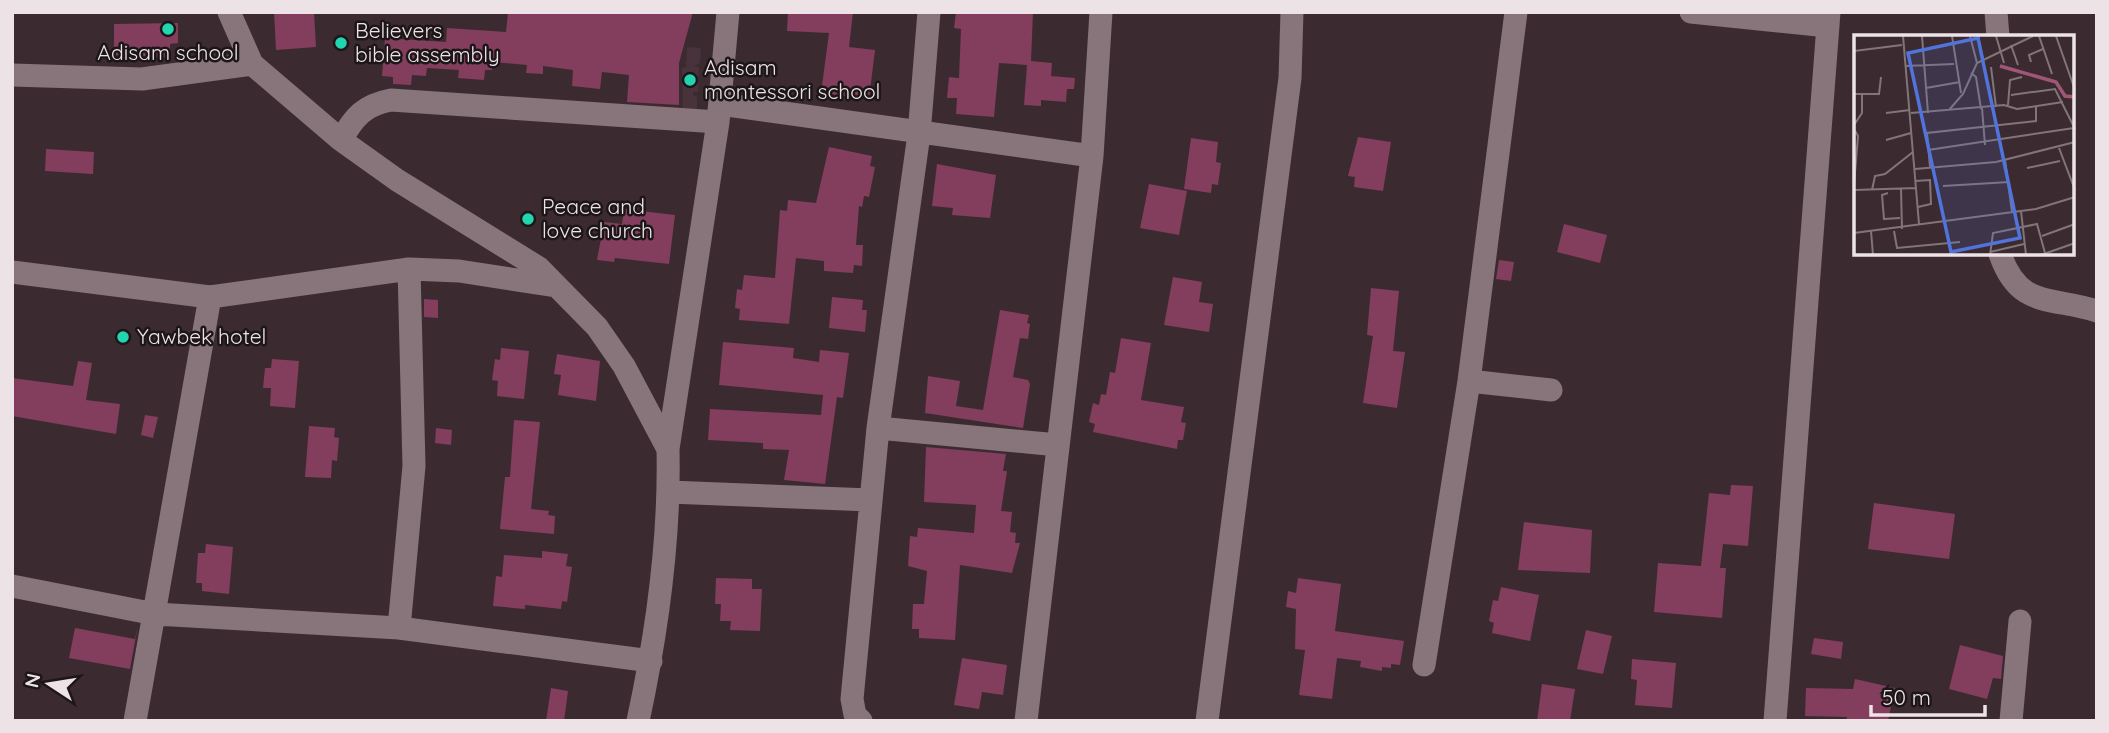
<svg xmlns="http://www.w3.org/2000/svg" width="2109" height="733" font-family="Quicksand,sans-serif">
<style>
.built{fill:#48333c}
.building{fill:#833d5d}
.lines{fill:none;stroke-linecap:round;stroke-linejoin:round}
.minor{stroke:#88757c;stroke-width:23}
.poi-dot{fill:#23d5af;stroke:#1d1619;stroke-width:2.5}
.labels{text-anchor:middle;stroke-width:5;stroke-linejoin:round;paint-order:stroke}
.poi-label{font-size:21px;fill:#ede3e7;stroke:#1d1619;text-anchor:start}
.inset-river{fill:none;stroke:#a05677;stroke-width:3.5}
.inset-road{fill:none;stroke:#82757a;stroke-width:2}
.view{fill:#5173dc;fill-opacity:0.15;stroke:#5173dc;stroke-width:3.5}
.inset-edge{fill:none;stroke:#ede3e7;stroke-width:3.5}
</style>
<rect width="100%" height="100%" fill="#3b2b31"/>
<path class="built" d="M687 47 701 48 700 63 694 66 699 67 698 92H693V95L697 96V111L683 110 682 68 686 67Z"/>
<path class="building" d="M274 12H314L316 47 276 50Z
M508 12H693L679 63V105L627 102 629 75 602 72 600 89 572 86 573 70 543 66V74L526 73 527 65 493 62 492 70H485L484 80 458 78 459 70 427 68 426 76 412 75 411 85 393 84V77L382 76 385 38 446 42 447 28 506 32Z
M788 12H853L849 47 875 50 869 99 821 93 829 33 787 31Z
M956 12H1033L1031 61 1052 63 1051 76 1075 78 1074 89H1067L1066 102 1041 100V106L1024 105 1027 65 999 63 994 117 956 114 957 98H947L949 77 959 78 961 29 954 28Z
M178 23V43L170 44V58L114 55V24Z
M1358 137 1391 142 1383 191 1354 187 1355 177 1348 176Z
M1191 138 1218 142 1216 162 1221 163 1218 185 1212 184 1211 193 1184 189Z
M829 147 872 156 870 166 875 167 869 197 864 196 862 207 859 206 856 245H863L862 266 854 265 853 273 824 271V261L796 258 789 324 739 320 740 309 735 308 737 289 742 290 744 275 775 278 780 210 787 211 788 200 816 203Z
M46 149 94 152 93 174 45 171Z
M937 164 996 175 990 218 952 215 953 208 932 206Z
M1149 184 1187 191 1179 235 1140 228Z
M624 209 675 215 669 264 615 258 614 262 597 260 604 222 622 224Z
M1564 224 1607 235 1600 263 1557 252Z
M1499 260 1514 262 1511 281 1496 279Z
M1173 277 1202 282 1199 302 1213 304 1209 332 1164 325Z
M1371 288 1399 291 1393 351 1405 352 1397 408 1363 403 1373 336 1367 335Z
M832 297 863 300 862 310H867L865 332 829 328Z
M424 299 438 300V318L424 317Z
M1000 310 1029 315 1027 323 1030 324 1028 339 1020 338 1013 377 1028 380 1030 384 1023 428 925 413 928 376 960 381 956 406 983 410Z
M1121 338 1151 343 1141 400 1184 407 1181 422 1186 423 1183 440H1178L1177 449 1093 432 1095 424 1089 422 1093 403 1099 405 1101 394 1106 395 1110 372 1115 373Z
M723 342 794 348 793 358 819 362 820 350 849 353 843 398 837 397 825 484 784 480 789 450 763 449V443L708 440 710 409 821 415 823 395 719 385Z
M501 348 529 351 524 399 497 396 498 381 492 380 495 359 500 360Z
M557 354 600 361 596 401 558 395 561 375 554 374Z
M272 359 299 361 295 408 270 406 271 388H263L265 368H271Z
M78 361 92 363 86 400 120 404 116 434 12 416V378L73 386Z
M145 415 158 417 153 438 141 435Z
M514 420 540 422 531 509 549 511 548 515 555 516 554 534 500 529 505 477H510Z
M309 426 335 428 334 437 339 438 337 461 332 460 331 478 305 477Z
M436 428 452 430 451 445 435 443Z
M926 447 1006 454 1003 471H1007L1001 511 1012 512 1010 532 1016 533 1015 543H1020L1012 573 960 565 955 640 919 638V629H912L913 604H924L927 571 908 566 910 536 917 537 918 528 974 533 976 505 924 502Z
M1731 485 1753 486 1748 546 1723 544 1720 568H1726L1722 618 1654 612 1658 563 1701 566 1709 493 1730 495Z
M1874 503 1955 514 1949 559 1868 549Z
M1524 522 1592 530 1590 573 1518 570Z
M206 544 233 547 229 594 202 591V583H196L198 553H205Z
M542 551 568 554 566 566 572 567 567 602 562 601 561 609 525 605V609L493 606 496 576 502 577 504 555 542 558Z
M716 578 752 579V589H762L760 631 730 630 731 621H720L721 604H715Z
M1298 578 1341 584 1335 631 1404 641 1400 665 1391 664V668L1382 667V671L1360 667 1361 661 1337 658 1332 699 1299 695 1305 650 1295 649 1296 609 1286 607 1288 591 1296 593Z
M1501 587 1539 595 1530 641 1492 633 1494 623 1489 621 1493 600 1498 601Z
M138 625 130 669 69 658 75 628 135 639Z
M1586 630 1612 636 1603 674 1577 669Z
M1814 638 1843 642 1841 659 1811 654Z
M1960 645 2003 656 2001 679 1993 678 1987 699 1949 689Z
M962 658 1007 665 1003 695 982 692 979 709 954 705Z
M1632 659 1676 663 1672 708 1635 705 1637 680 1631 679Z
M1855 679 1895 688 1888 721H1846L1847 717 1805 716 1806 688 1853 689Z
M1542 684 1575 689 1570 721H1537Z
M551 688 568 691 564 721H546Z"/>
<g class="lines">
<path class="minor" d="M229 12 252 64 341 140 397 180 539 268 597 327 624 366 668 449
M1691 12 1828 26
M1996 12 1998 37
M12 75 142 79 252 64
M720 104 1092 156
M341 140C354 117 364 105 391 100L718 122
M2000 254C2019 309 2050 296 2097 311
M12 272 210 297 409 269 459 271 556 286
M1469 381 1551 390
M878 428 1058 445
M669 492 870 500
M12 586 155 614 399 628 651 661
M399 628 414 466 409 269
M1424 665 1469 381 1516 12
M135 721 210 297
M638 721C657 633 670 539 668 449L718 122 728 12
M861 721 855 715 852 699 878 428 919 134 929 12
M1026 721 1092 156 1101 12
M1207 721 1290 78 1292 12
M1775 721 1829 12
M2011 721 2020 621"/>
</g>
<g class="poi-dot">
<circle cx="168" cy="29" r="7"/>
<circle cx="341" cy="43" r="7"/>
<circle cx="690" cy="80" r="7"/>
<circle cx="528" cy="219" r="7"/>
<circle cx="123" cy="337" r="7"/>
</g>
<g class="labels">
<g class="poi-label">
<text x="355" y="38">Believers<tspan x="355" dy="24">bible assembly</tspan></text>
<text x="168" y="60" text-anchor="middle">Adisam school</text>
<text x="704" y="75">Adisam<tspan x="704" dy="24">montessori school</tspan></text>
<text x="542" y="214">Peace and<tspan x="542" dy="24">love church</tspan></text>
<text x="137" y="344">Yawbek hotel</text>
</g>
</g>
<g transform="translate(1854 35)">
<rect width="220" height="220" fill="#3b2b31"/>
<path class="inset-river" d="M146 31 202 47 211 61 221 62"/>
<path class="inset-road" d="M49 1 65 189M68 1 74 78M98 1 107 58M116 1 123 28M124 1 129 24M142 1 150 28M185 1 198 39M202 1 221 55M157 10 164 30M0 16 48 10M177 27 175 20 189 14M51 31 100 29M137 32 142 72M117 38 122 42 127 74M72 53 106 47M0 59H25L27 42M157 60 201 54 221 94M154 70 156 45 168 42M128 73 131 110M95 75 109 59 123 28 179 1M32 78 56 75M57 78 150 70 163 74 209 67M0 90 8 78V58M0 94 4 101 0 150M32 105 57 98M205 113 221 155M74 115 220 93M151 125 158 177M76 132 73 98 182 86V71M173 133 206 126M61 134 142 127 221 107M61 146 76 145 77 169 64 172M89 151 155 147M47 154 48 194M0 155 62 153M18 155 21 141 31 139 59 117M34 158 28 160 30 184 46 183M167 176 172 220M17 196 19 220M40 196 43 213 106 207M0 198 182 174 221 162M188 201 221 189M136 217 170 209M136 220 139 198 183 189 191 218M187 220 221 208"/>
<path class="view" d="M124 3 166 203 97 217 54 18Z"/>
<rect width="220" height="220" class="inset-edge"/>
</g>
<rect width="2109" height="733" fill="none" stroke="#ede3e7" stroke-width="28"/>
<g transform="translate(49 684) rotate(282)" stroke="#1d1619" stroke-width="5" paint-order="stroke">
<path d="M0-5L12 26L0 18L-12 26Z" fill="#ede3e7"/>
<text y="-10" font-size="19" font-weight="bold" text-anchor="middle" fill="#ede3e7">N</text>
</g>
<path d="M1871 705v10h114v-10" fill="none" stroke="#ede3e7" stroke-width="3.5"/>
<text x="1882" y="705" font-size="21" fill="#ede3e7" stroke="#1d1619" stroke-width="5" paint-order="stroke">50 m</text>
</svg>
